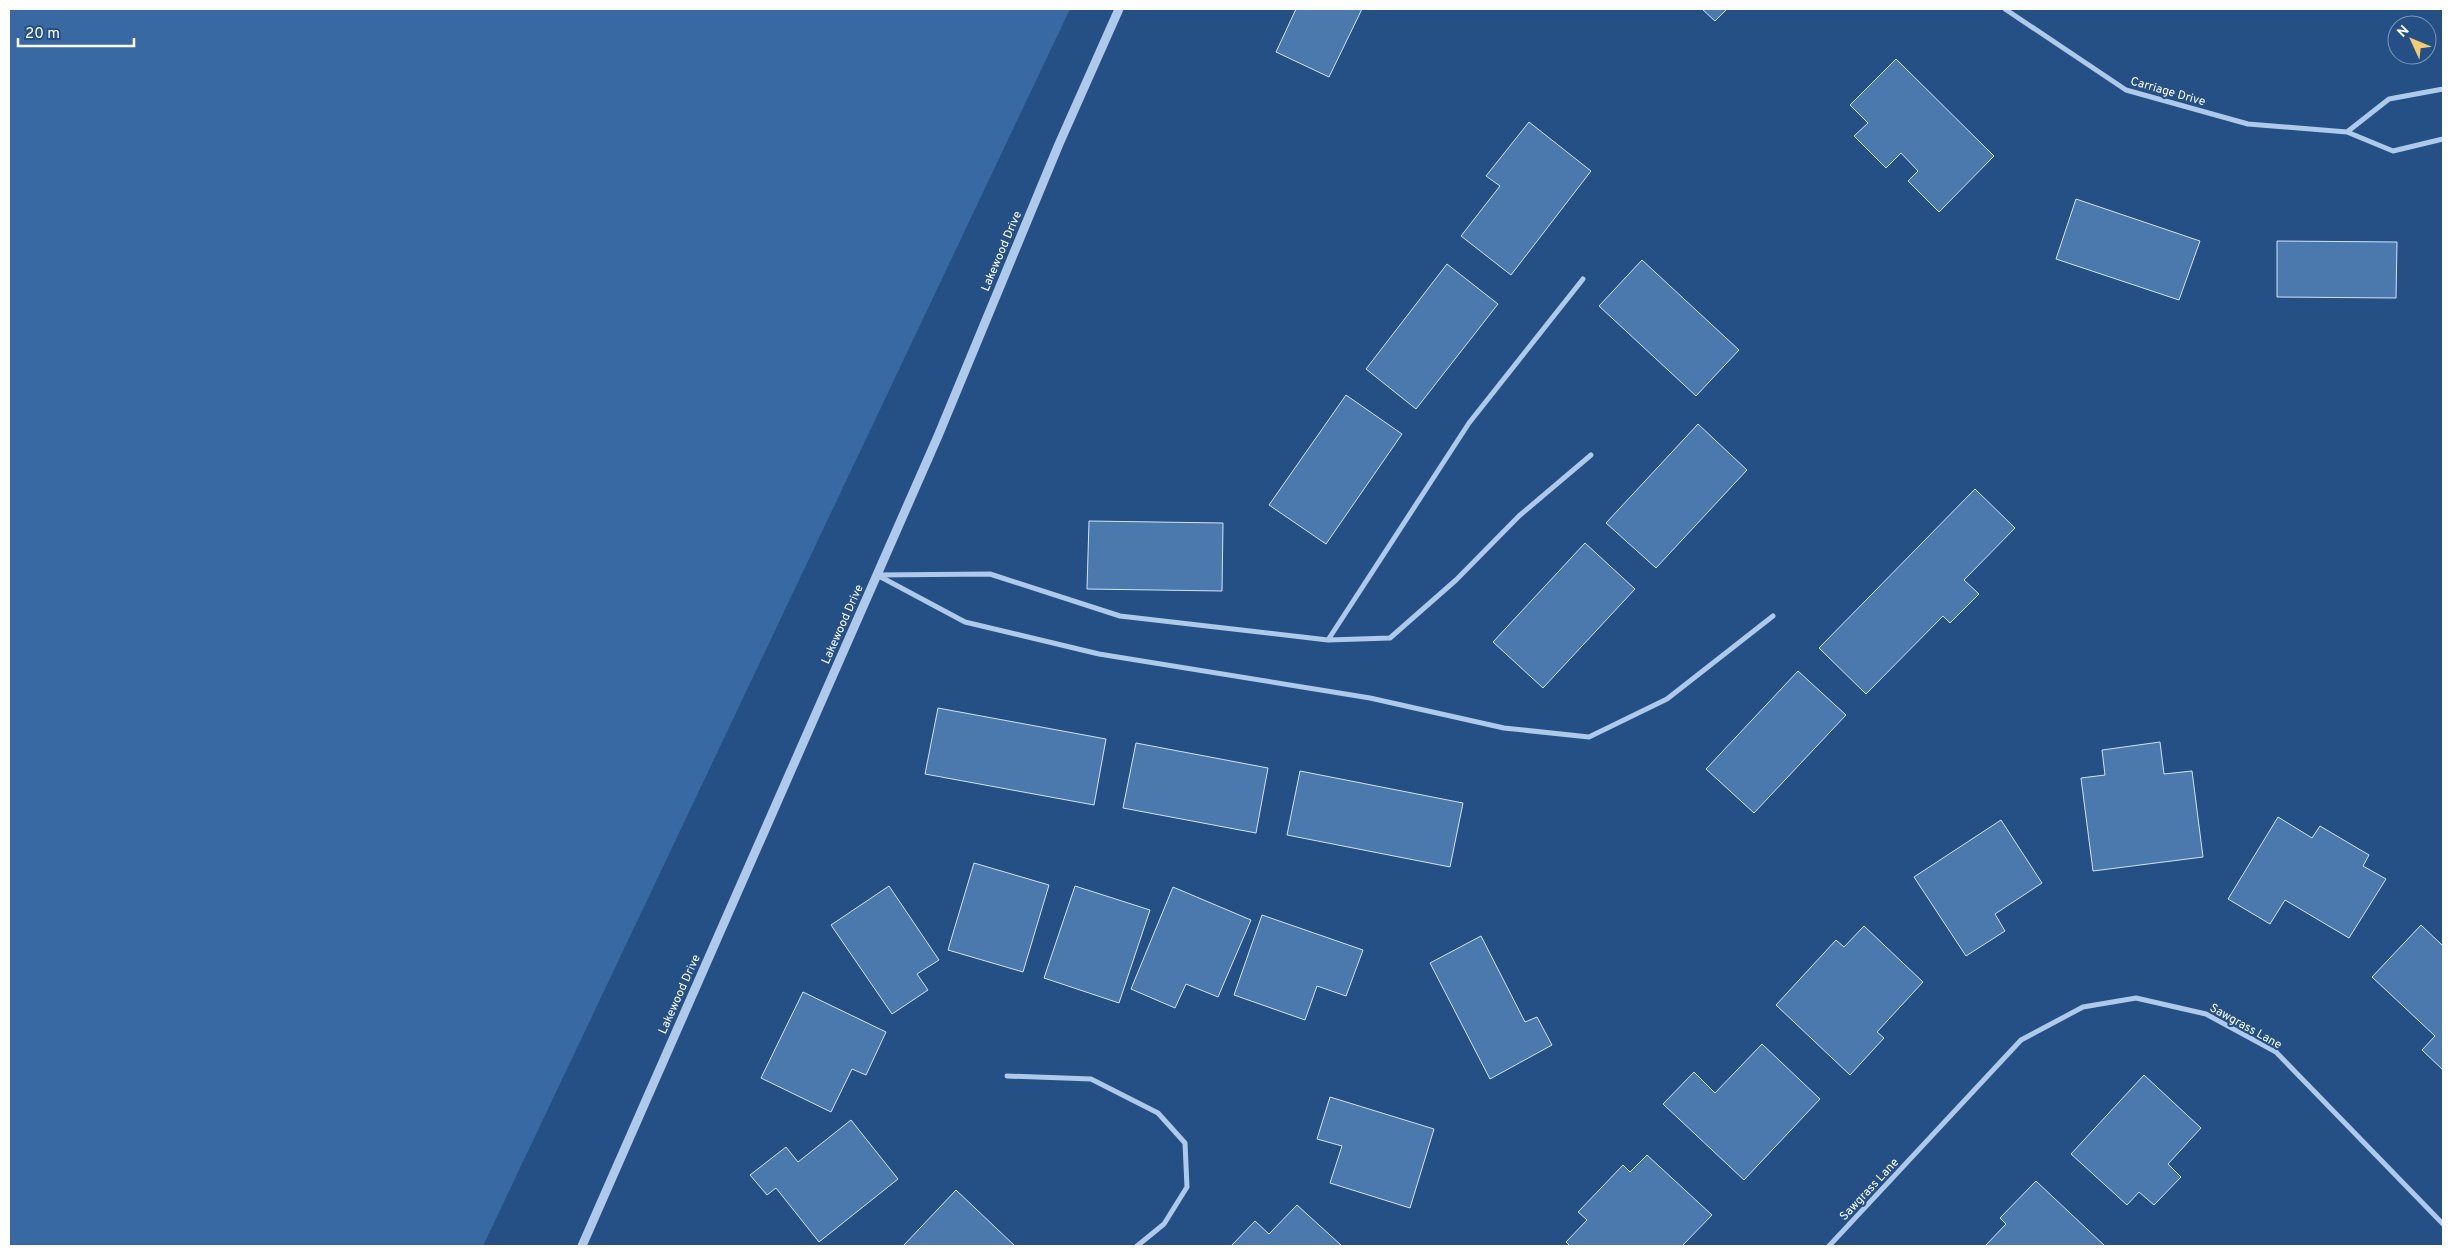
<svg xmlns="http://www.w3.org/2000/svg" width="2452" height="1255" font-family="Overpass,sans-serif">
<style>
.green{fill:#3869a2}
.building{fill:#4c79ad;stroke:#d2e3f7}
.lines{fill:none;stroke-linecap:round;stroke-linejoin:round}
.minor{stroke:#aec9e9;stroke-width:5}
.tertiary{stroke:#aec9e9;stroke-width:9}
.labels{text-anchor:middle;stroke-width:4.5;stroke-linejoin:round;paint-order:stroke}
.street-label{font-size:12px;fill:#fff;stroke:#245086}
</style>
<rect width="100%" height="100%" fill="#245086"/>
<path class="green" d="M9 9H1070L483 1246H9Z"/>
<path class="building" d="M1296 9H1362L1329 77 1276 52Z
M1702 9H1727L1715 21Z
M1896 59 1994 156 1939 212 1908 181 1918 171 1901 153 1886 168 1854 136 1868 123 1850 105Z
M1529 122 1591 171 1511 275 1461 236 1500 186 1486 176Z
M2076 199 2200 241 2179 300 2056 259Z
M2277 241 2397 242 2396 298 2277 297Z
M1642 260 1739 350 1696 396 1599 306Z
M1447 264 1498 304 1416 409 1366 369Z
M1346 395 1402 434 1326 544 1269 505Z
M1698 424 1747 470 1656 568 1606 523Z
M1975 489 2015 528 1964 580 1979 594 1950 623 1943 616 1866 694 1819 648Z
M1089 521 1223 523 1222 591 1087 589Z
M1585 543 1635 589 1543 688 1493 642Z
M1798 671 1846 715 1754 813 1706 769Z
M938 708 1106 739 1094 805 925 774Z
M2160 742 2164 774 2192 771 2203 857 2093 871 2081 778 2105 775 2102 750Z
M1136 743 1268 768 1256 833 1123 808Z
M1300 771 1463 803 1450 867 1287 835Z
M2278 817 2312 838 2320 826 2369 855 2363 866 2386 879 2349 938 2285 900 2270 924 2228 899Z
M2001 820 2042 883 1995 914 2005 931 1966 956 1914 877Z
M974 863 1049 885 1023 972 948 950Z
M889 886 939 960 917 974 928 990 892 1014 831 925Z
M1075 886 1150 910 1119 1003 1044 978Z
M1173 887 1251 920 1218 997 1186 984 1175 1008 1131 989Z
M1262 915 1363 950 1346 996 1317 986 1305 1020 1234 995Z
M2421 925 2443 946V1070L2422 1050 2435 1036 2372 977Z
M1864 926 1923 982 1877 1032 1884 1038 1850 1075 1776 1005 1836 940 1844 947Z
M1481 936 1525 1022 1537 1017 1552 1045 1490 1079 1430 963Z
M803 992 886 1032 866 1075 852 1069 831 1112 761 1078Z
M1762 1044 1820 1099 1744 1180 1663 1104 1694 1072 1715 1093Z
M2144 1075 2201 1128 2168 1164 2181 1177 2154 1205 2139 1192 2127 1205 2071 1154Z
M1330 1097 1434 1129 1410 1208 1330 1183 1342 1146 1317 1139Z
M851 1120 898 1179 819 1242 776 1188 767 1195 750 1175 786 1147 798 1162Z
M1647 1155 1712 1215 1682 1246H1570L1566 1242 1587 1220 1578 1212 1623 1165 1630 1172Z
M2036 1181 2105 1246H1985L2006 1224 2000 1218Z
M956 1190 1015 1246H903Z
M1297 1205 1342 1246H1231L1255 1221 1269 1234Z"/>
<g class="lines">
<path class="minor" d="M2005 9 2126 90 2248 124 2347 132 2389 99 2443 89
M2347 132 2393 151 2443 139
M877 575 965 622 1099 654 1370 698 1504 728 1589 737 1667 699 1773 616
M877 575 990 574 1120 616 1328 640 1390 638 1456 580 1519 516 1591 455
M1328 640 1469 423 1583 279
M1007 1076 1091 1079 1158 1113 1185 1143 1187 1187 1164 1224 1137 1246
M1829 1246 2021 1040 2083 1007 2136 998 2206 1014 2276 1052 2443 1224"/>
<path class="tertiary" d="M582 1246 938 436 1059 144 1119 9"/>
</g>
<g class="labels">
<g class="street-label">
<text transform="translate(2168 91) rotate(16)" y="4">Carriage Drive</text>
<text transform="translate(1001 251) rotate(-67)" y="4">Lakewood Drive</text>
<text transform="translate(842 624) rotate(-66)" y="4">Lakewood Drive</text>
<text transform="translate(679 994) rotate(-66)" y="4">Lakewood Drive</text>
<text transform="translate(2246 1026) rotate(29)" y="4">Sawgrass Lane</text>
<text transform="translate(1869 1189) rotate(-47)" y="4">Sawgrass Lane</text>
</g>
</g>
<rect width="2452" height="1255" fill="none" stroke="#ffffff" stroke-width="20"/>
<g transform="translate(2412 40) rotate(314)"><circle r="24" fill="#245086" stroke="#7c96b6"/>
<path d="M0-4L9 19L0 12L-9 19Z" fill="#f3cc72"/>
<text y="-8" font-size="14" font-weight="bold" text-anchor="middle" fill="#ffffff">N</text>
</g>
<path d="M18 38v8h116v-8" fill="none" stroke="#ffffff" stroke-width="2.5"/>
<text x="25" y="38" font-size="15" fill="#ffffff" stroke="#245086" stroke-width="4" paint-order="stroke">20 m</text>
</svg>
